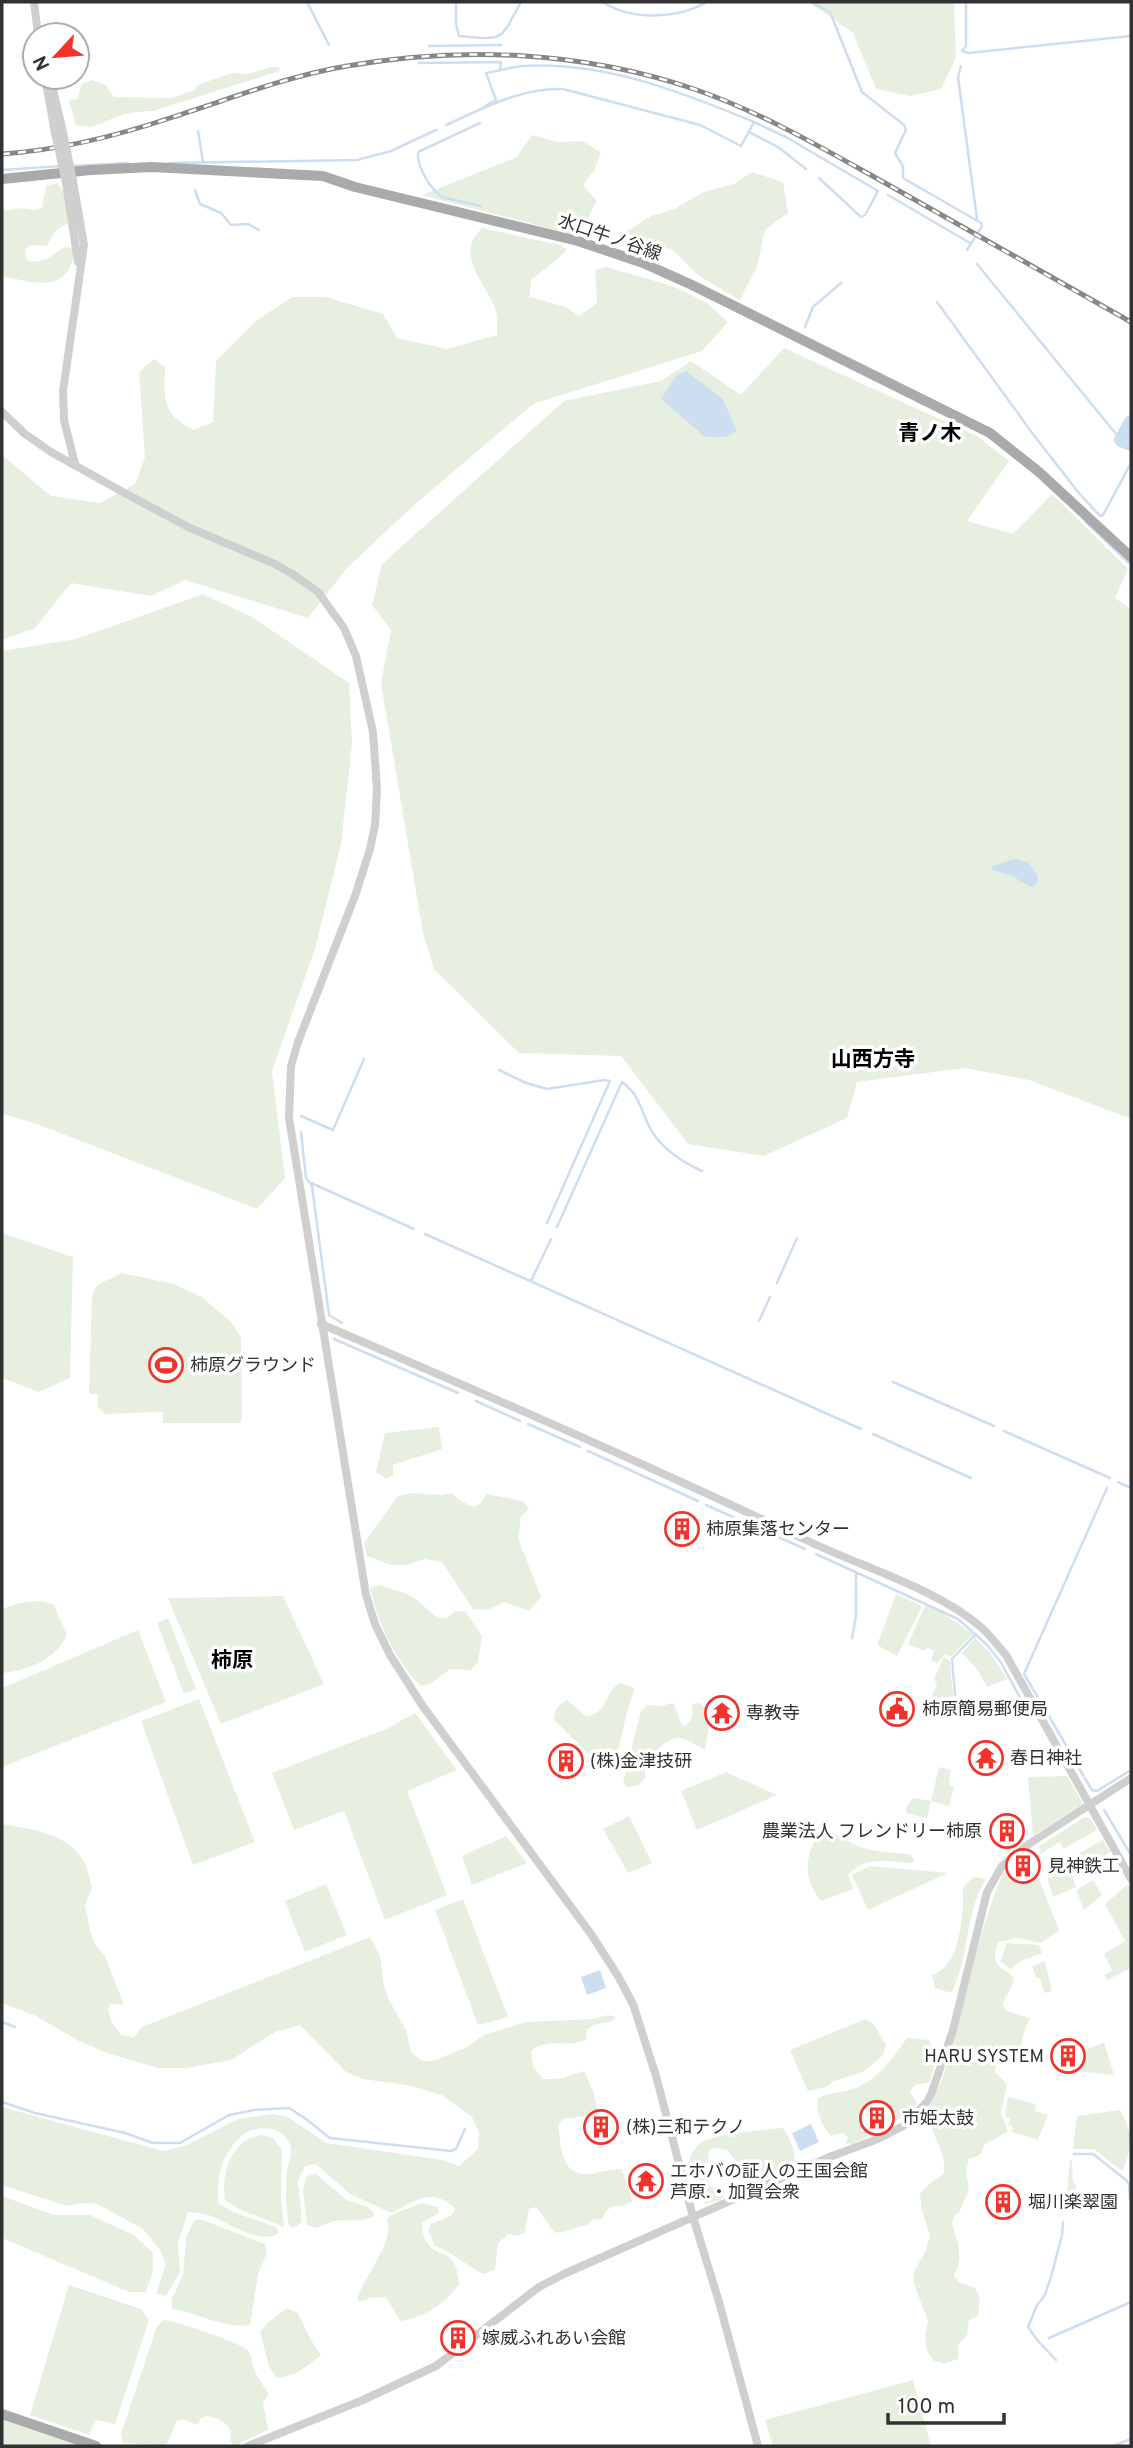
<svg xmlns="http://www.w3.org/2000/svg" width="1133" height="2448" font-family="Overpass,'Noto Sans JP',sans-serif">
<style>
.green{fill:#e7f0e0}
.water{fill:#ccdef0}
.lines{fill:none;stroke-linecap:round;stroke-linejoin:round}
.stream{stroke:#ccdef0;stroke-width:2.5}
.river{stroke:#ccdef0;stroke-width:14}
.minor{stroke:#cfcfcf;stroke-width:8}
.major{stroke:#aaa;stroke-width:10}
.rail-casing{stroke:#878787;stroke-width:5}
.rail{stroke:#fff;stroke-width:2.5;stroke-dasharray:8;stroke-linecap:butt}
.minor-bridge{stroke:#cfcfcf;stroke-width:8}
.labels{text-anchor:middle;stroke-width:7;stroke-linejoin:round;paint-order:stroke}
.street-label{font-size:18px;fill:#323232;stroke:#fff}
.poi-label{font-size:18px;fill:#323232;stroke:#fff;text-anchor:start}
.quarter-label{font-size:21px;font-weight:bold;fill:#000;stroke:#fff}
</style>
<rect width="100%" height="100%" fill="#fff"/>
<path class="green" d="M809 2H954L956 58 941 89 910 96 876 89 853 33Z
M271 67H279L280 71 153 111C140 111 127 113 114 118 100 123 92 130 76 125L69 101 78 99 81 85 92 80 106 85 114 97 171 98 195 90 197 85 232 73 248 74Z
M532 135 558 142 582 141 601 152 595 169 583 185 597 201 578 236 422 195 517 157Z
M752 172 783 182 788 213 765 230 757 267 740 300 699 276 672 249 612 241 651 216 674 209 704 192 734 184Z
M57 183 65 193 70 222 56 230 47 246 32 245 25 249 26 260C39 266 54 255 64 247L72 248C74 255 74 258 71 264 61 294 24 280 2 276V207L7 211 20 208 34 210 42 208 46 186Z
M482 228 560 245 567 249C564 256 539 273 531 280L530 297 566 307 579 316 597 303 595 270 606 267 673 286 707 303 728 322 702 351 533 404 413 506 347 568 308 618 185 580 151 596 71 583 35 628 2 640V455L51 496 100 503 135 484 145 457 139 372 154 359 165 367C164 400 162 414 194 430L213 422 216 361 256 321 292 297H326L383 314 397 338 447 349 497 335C497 326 498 316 495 308 484 280 454 255 482 228Z
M784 348 977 436 1009 461 967 521 1013 534 1052 494 1128 569 1115 598 1131 609V1119L1029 1080 965 1068 857 1082 847 1118 764 1156 688 1144 621 1056 519 1053 434 969 423 933 381 683 391 630 372 605 382 564 564 401 661 381 691 361 741 395Z
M203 594 252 617 349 683 352 744 341 844 315 949 272 1071 285 1178 257 1209 34 1123 2 1114V651L76 639Z
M2 1233 73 1257 70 1378 39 1392 2 1378Z
M121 1273 174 1284 202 1297 231 1322 241 1337 242 1418 240 1423H163V1412L105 1414 98 1407V1394H89L92 1296 97 1285Z
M439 1427 442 1449 393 1465V1475L387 1479 376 1472 385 1433Z
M412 1493 441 1495 452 1493 459 1500 473 1507 481 1503 486 1494 523 1501 529 1509 521 1516 518 1538 541 1597 529 1611 504 1602 488 1610 473 1609 442 1562 424 1559 406 1565H391L367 1556 364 1543 398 1496Z
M379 1585C392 1589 406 1592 417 1600 429 1609 440 1628 455 1611L466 1612 482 1636 478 1662 471 1670 450 1669 429 1685 421 1686C395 1661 378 1623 370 1588Z
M896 1594 922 1606 897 1656 877 1645Z
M283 1596 324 1684 221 1724 168 1598Z
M38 1601 53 1604 67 1634C58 1659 27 1671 2 1673V1609L19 1603Z
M925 1606 941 1612 973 1634 951 1657 945 1654 937 1663 931 1660 934 1651 928 1648 924 1651 908 1644Z
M168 1618 196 1689 184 1694 157 1623Z
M138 1630 166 1702 2 1767V1688Z
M975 1638 991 1654 1007 1679 987 1687 977 1669 962 1653Z
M944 1657 950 1661 953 1697 931 1703V1698L937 1685 934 1679Z
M620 1683 635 1688C626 1710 622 1736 616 1759L606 1764 598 1763 554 1720C554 1711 558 1704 567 1700L586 1716C608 1715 604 1691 620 1683Z
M199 1699 255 1842 193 1865 141 1721Z
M673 1703C678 1711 678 1718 683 1726 695 1721 692 1714 692 1704L700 1703C714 1717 708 1732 705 1750 698 1747 691 1741 684 1739 669 1733 655 1753 645 1762V1778L638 1786 626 1787 623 1782 641 1711 647 1705 660 1706Z
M415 1713 457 1770 407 1791 447 1895 385 1920 344 1811 294 1830 272 1773 386 1729Z
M939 1767 951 1770 949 1785 954 1787 949 1806 931 1801 927 1818 906 1813 907 1805 913 1798 931 1801Z
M726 1772 777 1795 697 1830 681 1791Z
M1067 1776 1083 1804 1033 1836 1028 1777Z
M629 1816 652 1863 628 1873 603 1829Z
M1085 1817 1091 1819 1097 1830 1063 1849 1060 1842 1038 1855 1041 1850 1039 1846Z
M2 1824C30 1829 69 1833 84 1862 88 1869 90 1879 92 1888L85 1905 90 1929 94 1943 105 1956 124 2005 110 2004 108 2009 111 2021 121 2035 134 2037 142 2027 370 1937 380 1956 384 1986 389 2000 406 2030 411 2052 422 2061H433L467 2047 484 2035 526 2022 593 2019 608 2015 616 2017 613 2021 597 2024 587 2029 586 2040C566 2049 550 2036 531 2051L533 2066 543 2079H558L584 2071 594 2093 597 2110 587 2116 563 2119 558 2126C561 2142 560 2173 584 2174 596 2175 607 2168 622 2169 626 2181 629 2191 633 2201L621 2207 613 2206 606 2211 602 2219 592 2220 586 2226C574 2225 567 2235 554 2232L536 2207 529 2209 525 2232 518 2236 509 2234 498 2243 495 2270 483 2274C466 2265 453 2253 435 2246L428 2230 431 2224 452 2215 455 2208C429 2186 417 2201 391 2213L350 2194 316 2164 305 2166 298 2181 302 2222 293 2228 289 2226C286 2208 285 2190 287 2172 288 2163 293 2153 290 2145 284 2128 265 2125 249 2131 238 2136 230 2149 224 2160 218 2172 218 2189 218 2203L233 2212 276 2227 279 2233C260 2246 228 2223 211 2216 204 2213 195 2213 188 2212L178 2243 180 2272 166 2296 156 2294 166 2264 160 2250 143 2229 97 2204 81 2203 67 2206 2 2185V2107L163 2151 187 2145 238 2119 272 2114 288 2117 326 2143 443 2160 459 2166 478 2149 479 2133 472 2117 442 2095 407 2085 363 2079 346 2072 300 2025 275 2032 231 2060 187 2068H158L107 2053 79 2041 36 2016 2 2003Z
M820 1830C835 1829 846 1842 860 1847 877 1853 893 1852 910 1854L914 1859V1861L911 1863C889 1861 863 1856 848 1875L853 1889 821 1901C802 1877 805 1856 820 1830Z
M506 1836 527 1863 472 1885 462 1856Z
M1103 1840 1110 1852 1072 1874 1076 1887 1053 1897 1047 1877 1068 1867 1066 1860Z
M870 1866 948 1873 868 1910 852 1875Z
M1010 1869 1021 1877H1038L1059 1930 1041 1943 1017 1938 998 1942C991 1964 997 1965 1014 1977 1013 1988 1006 1994 1003 2005L1006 2011 1030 2018 1023 2035 1020 2053 996 2065 995 2072 1007 2084 1001 2113 1008 2132 985 2144 980 2155 969 2159 966 2171 969 2190 959 2213 955 2215 952 2223C957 2243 965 2255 954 2275L958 2282 975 2288 980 2298 978 2316 969 2320 967 2336 959 2343 958 2359 944 2364 934 2361 927 2351 925 2335 928 2321 914 2284V2272L926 2250 930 2235 921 2208 920 2193 933 2181 944 2174C948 2150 925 2130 930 2108 932 2098 939 2088 942 2079 947 2067 950 2054 953 2042 968 1986 980 1927 1003 1873Z
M974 1877 986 1879C964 1913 970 1959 951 1993L935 1988 932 1975C957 1967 961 1929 963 1907 964 1901 962 1895 963 1890 965 1884 969 1881 974 1877Z
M1093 1880 1102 1895 1084 1910 1076 1890Z
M326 1884 347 1935 305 1952 285 1901Z
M1128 1884 1131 1889V1968L1107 1980 1104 1975 1112 1970 1104 1954 1125 1941 1105 1904Z
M463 1899 508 2017 478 2025 435 1910Z
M1007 1943 1039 1945 1042 1953 1019 1962 1010 1969 1000 1961Z
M1045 1961 1052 1991 1044 1993 1040 1978H1036L1032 1966Z
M865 2019 873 2023 886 2045 883 2055 863 2072 834 2081 825 2087 808 2091 790 2050Z
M907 2038 929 2040 937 2055 930 2082 915 2085 910 2092 917 2103 913 2110 892 2123 885 2108 864 2118 872 2135 852 2144 845 2143 848 2137 842 2133 831 2136C822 2127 815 2111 818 2098 830 2092 844 2093 856 2088 879 2078 893 2058 907 2038Z
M1104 2042 1114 2075 1076 2071 1086 2050Z
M1008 2097 1036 2104 1035 2111 1048 2115 1038 2140 1012 2132 1013 2127 1008 2125 1010 2119 1005 2116Z
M1120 2110C1133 2132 1133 2149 1122 2171L1094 2149H1073L1077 2116Z
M783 2128C791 2139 797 2154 794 2167L787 2172 758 2180C748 2172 753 2161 737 2162L727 2150 713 2148 709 2150 707 2172 710 2187 719 2188 724 2196 720 2200 707 2204C694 2198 698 2187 692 2177 685 2163 692 2146 706 2140 721 2134 766 2129 783 2128Z
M260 2135 272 2137 282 2150 281 2196 284 2227 239 2209 225 2200C221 2172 231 2141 260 2135Z
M1070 2160H1072L1073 2182 1076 2185 1074 2209 1065 2212Z
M316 2174 347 2200 368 2207 375 2214 373 2217 363 2220 334 2221 316 2228 307 2225 303 2189 307 2176Z
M2 2196 54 2215H90L134 2235 153 2253V2272L146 2292H129L2 2238Z
M423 2203 438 2207 439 2213 422 2223C422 2236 426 2246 438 2252 444 2255 444 2253 449 2257 457 2264 458 2274 459 2284 446 2303 424 2318 400 2321L386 2297 370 2298 360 2302 357 2299C364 2276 395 2242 387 2219L393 2214Z
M200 2219 265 2244 267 2252 258 2275 250 2325C224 2329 198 2313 172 2309V2298L183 2275 186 2238 194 2221Z
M69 2285 141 2309 149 2320 115 2424 96 2420 89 2435 30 2415Z
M287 2308 298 2313 311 2340 321 2355C307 2366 295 2377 277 2378L269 2367 260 2332 265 2325Z
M164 2320C174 2320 243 2344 248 2350 252 2355 252 2365 255 2371 258 2379 265 2387 269 2395L263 2402 268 2430 234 2446 230 2441 231 2430C224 2421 218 2418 206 2416L200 2419 198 2425 183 2419 177 2421 166 2446 123 2443 121 2434 157 2326Z
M913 2380 931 2446H773L765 2420Z
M2 2418 82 2446H2Z"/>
<path class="water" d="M686 371 723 399 737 431 726 437H705L661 399 676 376Z
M1013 859 1028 862 1038 876 1037 882 1034 887 1028 886 1011 875 991 870 993 866Z
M600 1970 606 1988 587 1995 581 1977Z
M811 2124 819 2142 800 2151 792 2133Z"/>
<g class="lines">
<path class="stream" d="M307 2 329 45
M456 2V24L459 36C505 40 499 42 521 2
M603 2C632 21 677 19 707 2
M810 2 830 12 862 92 904 125 906 130 895 153 903 166V178L981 223 982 226 967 250
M966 2V46L962 51 969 53 1131 36
M429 46 501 45
M419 63 501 62 500 70
M961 66 958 77 977 219
M485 106 496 100 486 73C498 71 511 67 523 66 603 61 682 92 754 122
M480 123 418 152C417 168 430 188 442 197L481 206
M446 125C482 109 522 87 563 89L700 125 741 146 754 122 786 137 878 191
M198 131 203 162
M749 132 778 147 806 169
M169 163 357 160 391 151 436 130
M71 166 128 163
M2 170 61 166
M819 178 861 217 865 215 878 191
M195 190 200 204 221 213 231 225 248 224 259 230
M888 195 970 243
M977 264 1121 440
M937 302 1033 434 1078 492 1100 516 1103 515 1131 463
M805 327 813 307 841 283
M1085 521 1131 565
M499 1070 526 1083 547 1089 604 1080 610 1081 547 1223
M301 1116 333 1130 364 1059
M301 1132 306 1178 312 1186 329 1315 342 1323
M311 1183 414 1229
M557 1227 622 1082C639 1095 639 1105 648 1124 658 1146 680 1161 702 1171
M425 1234 861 1429
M531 1281 551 1239
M777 1283 797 1238
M759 1321 770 1297
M334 1339 458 1393
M893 1382 994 1426
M476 1401 520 1421
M528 1424 580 1447
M1004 1431 1110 1478
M873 1434 971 1478
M588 1451 698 1501
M1118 1482 1131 1488
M706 1505 805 1549
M816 1554 958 1619 986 1644 1000 1661 1027 1710
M852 1638 856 1616V1572
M955 1695 952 1659 976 1634
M1073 1757 1024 1674 1107 1488
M1077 1765 1092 1790 1097 1791 1131 1770
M1104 1810 1131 1855
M2 2022 15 2027
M2 2102 35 2113 125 2133 153 2143H180L229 2115 254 2110 289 2108 306 2119 330 2138 451 2151 456 2149 465 2129
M1074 2154H1093L1126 2180 1129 2184 1130 2200
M1049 2338 1131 2302
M1056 2360 1038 2341 1028 2327 1037 2305 1045 2295 1051 2277 1062 2235 1063 2222
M1113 2446 1131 2439"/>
<path class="river" d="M1131 422 1121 440 1131 444"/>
<path class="minor" d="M34 2 38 35
M45 77 55 133
M50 77 63 132
M73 181 84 245 63 391 64 420 75 464
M66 183 78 262
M2 412 25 434 51 452 121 491 190 528 275 564 294 575 318 592 344 628 356 656 373 732 377 790 375 825 370 849 355 896 298 1042 291 1066 289 1118 366 1595 375 1624 390 1655 422 1705 591 1934 618 1976 633 2004 656 2076 693 2217 719 2302 758 2446
M321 1324C483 1393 646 1464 806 1540 859 1566 936 1588 981 1627 990 1635 998 1646 1006 1655L1131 1879
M248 2446 363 2400 436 2366 539 2287 566 2273 832 2156 878 2139 903 2126 927 2102 932 2092 953 2030 987 1892 1002 1866 1029 1844 1131 1778"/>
<path class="major" d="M2 179 91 170 152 167 323 176 355 187 578 241 643 263 692 285 990 433 1039 472 1131 557
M2 2414 96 2446"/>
<g class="rail-casing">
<path id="rail" d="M2 154C60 150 117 136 173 117 230 99 287 76 347 66 462 46 582 51 694 89 764 113 829 152 894 188 973 233 1052 278 1131 322"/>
</g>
<use href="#rail" class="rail"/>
<path class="minor-bridge" d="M63 132 73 181
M55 133 66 183"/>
</g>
<defs>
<g id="stadium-ring" transform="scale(1.75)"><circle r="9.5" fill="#fff" stroke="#f2332c" stroke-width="1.5"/><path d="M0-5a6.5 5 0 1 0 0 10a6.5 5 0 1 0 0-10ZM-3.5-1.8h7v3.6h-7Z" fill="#f2332c"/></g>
<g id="building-ring" transform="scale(1.75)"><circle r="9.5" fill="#fff" stroke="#f2332c" stroke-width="1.5"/><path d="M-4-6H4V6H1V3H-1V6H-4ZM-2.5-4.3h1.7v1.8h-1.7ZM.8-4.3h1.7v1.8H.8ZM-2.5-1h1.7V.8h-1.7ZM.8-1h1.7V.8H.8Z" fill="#f2332c"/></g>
<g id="civic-ring" transform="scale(1.75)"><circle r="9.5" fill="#fff" stroke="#f2332c" stroke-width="1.5"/><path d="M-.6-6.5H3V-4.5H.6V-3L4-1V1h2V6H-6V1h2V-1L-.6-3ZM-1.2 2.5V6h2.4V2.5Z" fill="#f2332c"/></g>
<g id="temple-ring" transform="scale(1.75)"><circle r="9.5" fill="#fff" stroke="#f2332c" stroke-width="1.5"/><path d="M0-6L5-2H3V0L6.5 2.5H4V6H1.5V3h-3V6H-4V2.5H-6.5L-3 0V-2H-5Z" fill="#f2332c"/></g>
</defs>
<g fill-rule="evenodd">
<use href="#stadium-ring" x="166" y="1365"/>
<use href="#building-ring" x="682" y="1529"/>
<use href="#civic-ring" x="897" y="1709"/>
<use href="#temple-ring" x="722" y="1713"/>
<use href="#temple-ring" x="986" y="1758"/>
<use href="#building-ring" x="566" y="1761"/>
<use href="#building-ring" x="1007" y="1831"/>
<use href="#building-ring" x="1023" y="1866"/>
<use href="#building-ring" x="1068" y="2056"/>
<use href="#building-ring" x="877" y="2118"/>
<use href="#building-ring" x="601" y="2127"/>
<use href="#temple-ring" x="646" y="2181"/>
<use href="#building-ring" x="1003" y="2202"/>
<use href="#building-ring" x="458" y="2338"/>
</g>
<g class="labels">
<g class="street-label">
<text transform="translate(610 237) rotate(19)" y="6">水口牛ノ谷線</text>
</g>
<g class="poi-label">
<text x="190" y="1371">柿原グラウンド</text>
<text x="706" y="1535">柿原集落センター</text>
<text x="922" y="1715">柿原簡易郵便局</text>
<text x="746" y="1719">専教寺</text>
<text x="1010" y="1764">春日神社</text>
<text x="590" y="1767">(株)金津技研</text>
<text x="982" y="1837" text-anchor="end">農業法人 フレンドリー柿原</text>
<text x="1048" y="1872">見神鉄工</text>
<text x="1044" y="2062" text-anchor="end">HARU SYSTEM</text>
<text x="902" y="2124">市姫太鼓</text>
<text x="626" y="2133">(株)三和テクノ</text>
<text x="670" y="2177">エホバの証人の王国会館<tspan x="670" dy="21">芦原.・加賀会衆</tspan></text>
<text x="1028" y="2208">堀川楽翠園</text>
<text x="482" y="2344">嫁威ふれあい会館</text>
</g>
<g class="quarter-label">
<text x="930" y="440">青ノ木</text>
<text x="873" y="1066">山西方寺</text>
<text x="232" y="1667">柿原</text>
</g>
</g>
<rect width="1133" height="2448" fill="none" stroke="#323232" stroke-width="7"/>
<g transform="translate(56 56) rotate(244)"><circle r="33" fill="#ffffff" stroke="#adadad" stroke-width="2"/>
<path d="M0-5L12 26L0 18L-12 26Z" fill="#f2332c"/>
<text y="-10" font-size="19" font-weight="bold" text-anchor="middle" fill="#323232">N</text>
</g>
<path d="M888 2413v10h116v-10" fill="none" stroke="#323232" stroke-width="3.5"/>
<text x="898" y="2413" font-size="21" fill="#323232" stroke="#ffffff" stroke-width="5" paint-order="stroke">100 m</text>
</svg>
